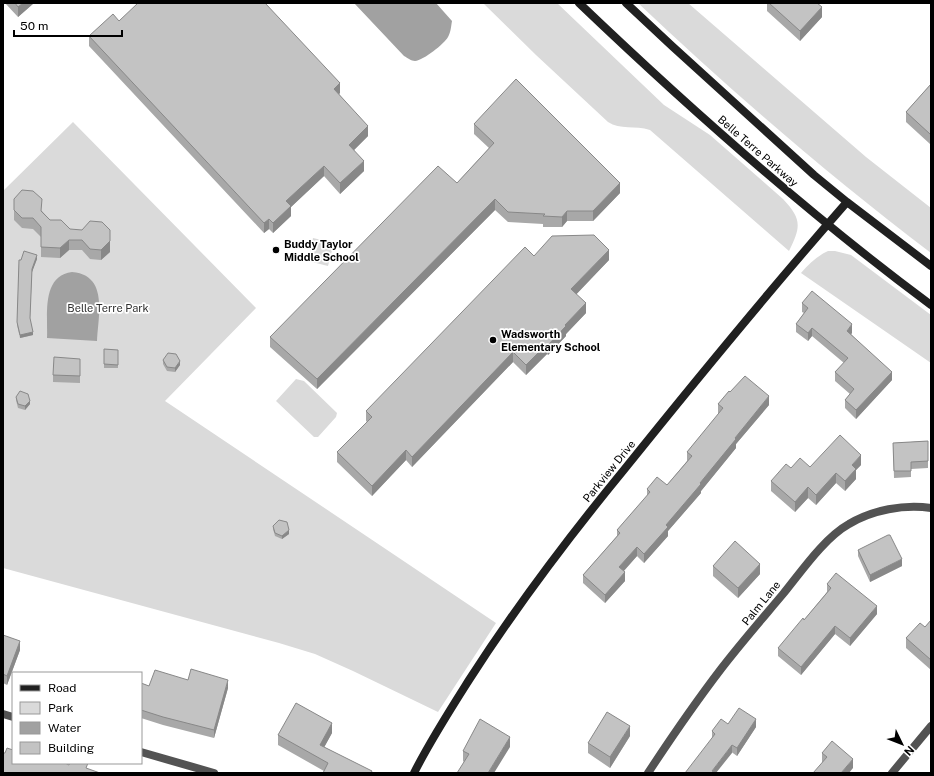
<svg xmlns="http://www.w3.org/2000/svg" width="934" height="776" font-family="'Public Sans',sans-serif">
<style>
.green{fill:#dadada}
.water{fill:#a1a1a1}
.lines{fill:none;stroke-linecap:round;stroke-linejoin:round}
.street{stroke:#535353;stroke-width:8}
.secondary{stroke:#202020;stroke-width:8}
.wall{fill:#a8a8a8}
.shaded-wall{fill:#888}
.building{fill:#c3c3c3;stroke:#888}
.poi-dot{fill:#000;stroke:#fff;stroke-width:1.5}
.labels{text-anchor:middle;stroke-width:3.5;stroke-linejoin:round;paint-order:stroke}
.street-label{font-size:11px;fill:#000;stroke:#fff}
.poi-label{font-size:11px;font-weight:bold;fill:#000;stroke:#fff;text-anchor:start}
.park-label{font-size:11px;fill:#313131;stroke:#fff}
</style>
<rect width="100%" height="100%" fill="#fff"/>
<path class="green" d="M483 3H557L664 105 710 135 783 199C802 219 801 227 789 251L650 130C635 125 620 130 608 122L536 55Z
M638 3H688L866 157 931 208V253C829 176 731 91 638 3Z
M73 122 256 308 165 401 496 623 438 712 353 671 315 654 279 643 3 568V191Z
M313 238 334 243 328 266 308 261Z
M828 251H835L851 255 931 315V363L801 273C809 264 817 256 828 251Z
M296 379 304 381 337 413 336 417 318 437H314L276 401Z"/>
<path class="water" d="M354 3H436L452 21C451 26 451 32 448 37 444 44 424 60 415 61 411 61 408 58 404 56Z
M72 272C109 275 98 316 97 341L47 338C48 316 41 276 72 272Z"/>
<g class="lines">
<path class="street" d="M3 714 13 717
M141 752 214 773
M648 773C671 738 695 703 721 669 741 643 762 619 783 594 801 572 824 538 849 524 872 510 904 504 931 508
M892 773 931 726"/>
<path class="secondary" d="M579 3C690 109 807 213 931 305
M626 3 672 46 814 175 847 202 931 266
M414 773C430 741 450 710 469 680 516 607 568 538 623 471 696 380 770 290 847 202"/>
</g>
<path class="wall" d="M5 3H34L18 17Z
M767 3H817L822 17 800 41 767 11Z
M119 21 340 93 339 94 368 136 354 150 364 171 340 194 324 176 291 207V216L273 233 269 229 264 233 89 46V36Z
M931 84 930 144 906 122V112Z
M474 124 620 193 593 221H567L562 227H543V224L508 222 495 210 317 389 270 347V337L457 183 489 148 474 134Z
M14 199 42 211 50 220 70 229 110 252 101 260 90 259 82 250H69L60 258 41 257V237L33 229 22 228 14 220Z
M534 256 609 260 576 294 586 313 566 334V336L548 355 547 354 526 375 513 362 412 467 406 460 372 496 337 462V452L367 422 366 421V411Z
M37 259 32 272 30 319 33 335 20 338 17 325 19 260Z
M802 303 852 333 851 334 892 380 856 419 845 408V400L850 394 835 381V372L844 363 812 336 808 341 796 332V324L804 313 802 312Z
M104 349 118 350V368H104Z
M163 360 180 365 175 372 167 371 163 364Z
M80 365V383L53 382V375Z
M730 392 769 405 736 444V448L701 491V493L668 531V536L644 563 637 556 624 571 625 581 605 603 583 583V575L617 536V530L647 496V489L667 485 687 461V452L719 414 718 413V404Z
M16 397 30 404 25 410 18 408 16 400Z
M928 441V468L911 469V477L894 478 893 443Z
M861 465 856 470V479L845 491 836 483 816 505 808 498 795 512 771 491V481L791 468 810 467Z
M273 526 289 534 282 539 275 536 273 529Z
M858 550 902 566 870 582 858 556Z
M713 566 760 574 738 598 713 576Z
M827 584 877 614 850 646 835 634 801 675 778 656V648L804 620 827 592Z
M931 585V597L930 596V586Z
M931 620V670L906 648V638L925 627Z
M3 635 20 650 7 685 3 683Z
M188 680 228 688 214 738 163 725 141 718V683L149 686Z
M728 724 756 727 737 756 712 738V731Z
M332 733 324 747 372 773 324 771 278 745V735Z
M630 736 610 768 588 753V743Z
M510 747 464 762 463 761V751Z
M822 753 853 768 822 763Z"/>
<path class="shaded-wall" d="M23 3H34L18 17V7Z
M822 7V17L800 41V31Z
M340 83V93L334 99V89Z
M368 126V136L349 155V145Z
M931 132V142L930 144V134Z
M364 161V171L340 194V183Z
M324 166V176L291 207V216L273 233V223L286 201Z
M620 183V193L593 221V211Z
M495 199V210L317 389V379Z
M567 211V221L562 227V217Z
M269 219V229L264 233V223Z
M110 230V252L101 260V250Z
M69 240V250L60 258V248Z
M609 250V260L571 300V289Z
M37 255V259L32 272V269Z
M586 303V313L566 334V336L548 355V345L565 325Z
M852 324V333L847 339V331Z
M812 328V336L808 341V333Z
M33 332V335L20 338V335Z
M547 344V354L526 375V365Z
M513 352V362L412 467V457Z
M180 361V365L175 372V368Z
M892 372V380L856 419V410Z
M769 396V405L736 444V448L701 491V493L668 531V536L644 563V554L666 525 700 483 735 438Z
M30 401V404L25 410V406Z
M406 450V460L372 496V486Z
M861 455V465L856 470V479L845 491V481L852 465Z
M836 473V483L816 505V495Z
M808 487V498L795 512V502Z
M289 530V534L282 539V536Z
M637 547V556L619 576V567Z
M902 559V566L870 582V575Z
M760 564V574L738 598V588Z
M625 572V581L605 603V595Z
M877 606V614L850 646V638Z
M835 626V634L801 675V667Z
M20 641V650L7 685V676Z
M228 680V688L214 738V730Z
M756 719V727L737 756V748Z
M332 723V733L320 755V745Z
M630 726V736L610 768V757Z
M510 737V747L494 773H488Z
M732 745V753L716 773H712V771Z
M853 759V768L849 773H841Z"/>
<path class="building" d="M15 3H23L18 7Z
M138 3H265L340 83 334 89 368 126 349 145 364 161 340 183 324 166 286 201 291 206 273 223 269 219 264 223 89 36 113 14 119 21Z
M769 3H817L822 7 800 31Z
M516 79 620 183 593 211H567L562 217 543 216 545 214 508 212 495 199 317 379 270 337 438 166 457 183 494 143 474 124Z
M931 84V132L930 134 906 112Z
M22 190 33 191 42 199 41 211 50 220H61L70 229 82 230 90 221 102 222 110 230V241L101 250 90 249 82 240H69L60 248 41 247V227L33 218H22L14 210V199Z
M594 235 609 250 571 289 586 303 565 325 566 326 548 345 547 344 526 365 513 352 412 457 406 450 372 486 337 452 372 417 366 411 525 247 534 256 552 236Z
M24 251 37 255 32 269 30 318 33 332 20 335 17 322 19 260H21Z
M812 291 852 324 847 331 892 372 856 410 845 400 854 389 835 372 848 358 812 328 808 333 796 324 808 308 802 303Z
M104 349 118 350V365L104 364Z
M168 353 176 354 180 361 175 368 167 367 163 360Z
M54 357 80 359V376L53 375Z
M745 376 769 396 735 438 736 439 700 483 701 484 666 525 668 527 644 554 637 547 619 567 625 572 605 595 583 575 620 533 617 530 650 492 647 489 657 477 667 485 692 456 687 452 723 408 718 404 729 391 730 392Z
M20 391 28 394 30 401 25 406 18 404 16 397Z
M840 435 861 455 852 465 856 469 845 481 836 473 816 495 808 487 795 502 771 481 786 464 791 468 800 458 810 467Z
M928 441V461L911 462V471H894L893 443Z
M279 520 287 522 289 530 282 536 275 533 273 526Z
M888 535H890L902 559 870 575 858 550Z
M735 541 760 564 738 588 713 566Z
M836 573 877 606 850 638 835 626 801 667 778 648 803 618 804 620 831 588 827 584Z
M931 620V660L906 638 920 623 925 627Z
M3 635 20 641 7 676 3 674Z
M191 669 228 680 214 730 163 717 141 710V683L149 686 155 670 188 680Z
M296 703 332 723 320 745 372 771 371 773H323L328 763 278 735Z
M739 708 756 719 737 748 732 745 712 771 715 773H685L715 734 712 731 721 719 728 724Z
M607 712 630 726 610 757 588 743Z
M480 719 510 737 488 773H457L469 754 463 751Z
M832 741 853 759 841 773H813L827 757 822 753Z
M7 748 13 750V763H65L69 765 70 763H88L86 768 100 773H3V753H5Z"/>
<g class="poi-dot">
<circle cx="276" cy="250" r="4"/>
<circle cx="493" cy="340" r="4"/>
</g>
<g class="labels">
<g class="street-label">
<text transform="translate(758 151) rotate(41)" y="4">Belle Terre Parkway</text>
<text transform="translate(609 471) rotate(-51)" y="4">Parkview Drive</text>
<text transform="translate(761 603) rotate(-51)" y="4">Palm Lane</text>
</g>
<g class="poi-label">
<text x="284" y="248">Buddy Taylor<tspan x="284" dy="13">Middle School</tspan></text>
<text x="501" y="338">Wadsworth<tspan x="501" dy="13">Elementary School</tspan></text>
</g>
<g class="park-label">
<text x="108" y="312">Belle Terre Park</text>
</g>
</g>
<rect width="934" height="776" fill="none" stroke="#000000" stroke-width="8"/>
<rect x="12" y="672" width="130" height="92" fill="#ffffff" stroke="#999999"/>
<rect x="20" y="685" width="20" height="6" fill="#202020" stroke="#999999"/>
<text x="48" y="692" font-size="12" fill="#000000">Road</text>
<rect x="20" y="702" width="20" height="12" fill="#dadada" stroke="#999999"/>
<text x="48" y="712" font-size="12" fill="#000000">Park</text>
<rect x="20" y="722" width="20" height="12" fill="#a1a1a1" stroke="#999999"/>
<text x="48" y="732" font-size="12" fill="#000000">Water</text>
<rect x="20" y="742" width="20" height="12" fill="#c3c3c3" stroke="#999999"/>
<text x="48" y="752" font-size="12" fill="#000000">Building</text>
<g transform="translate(902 744) rotate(133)" stroke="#ffffff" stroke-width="3" paint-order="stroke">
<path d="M0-3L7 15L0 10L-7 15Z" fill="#000000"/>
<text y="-6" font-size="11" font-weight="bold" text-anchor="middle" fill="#000000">N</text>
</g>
<path d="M14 30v6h108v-6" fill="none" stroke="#000000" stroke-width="2"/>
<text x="20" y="30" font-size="12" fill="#000000" stroke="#ffffff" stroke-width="3" paint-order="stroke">50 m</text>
</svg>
